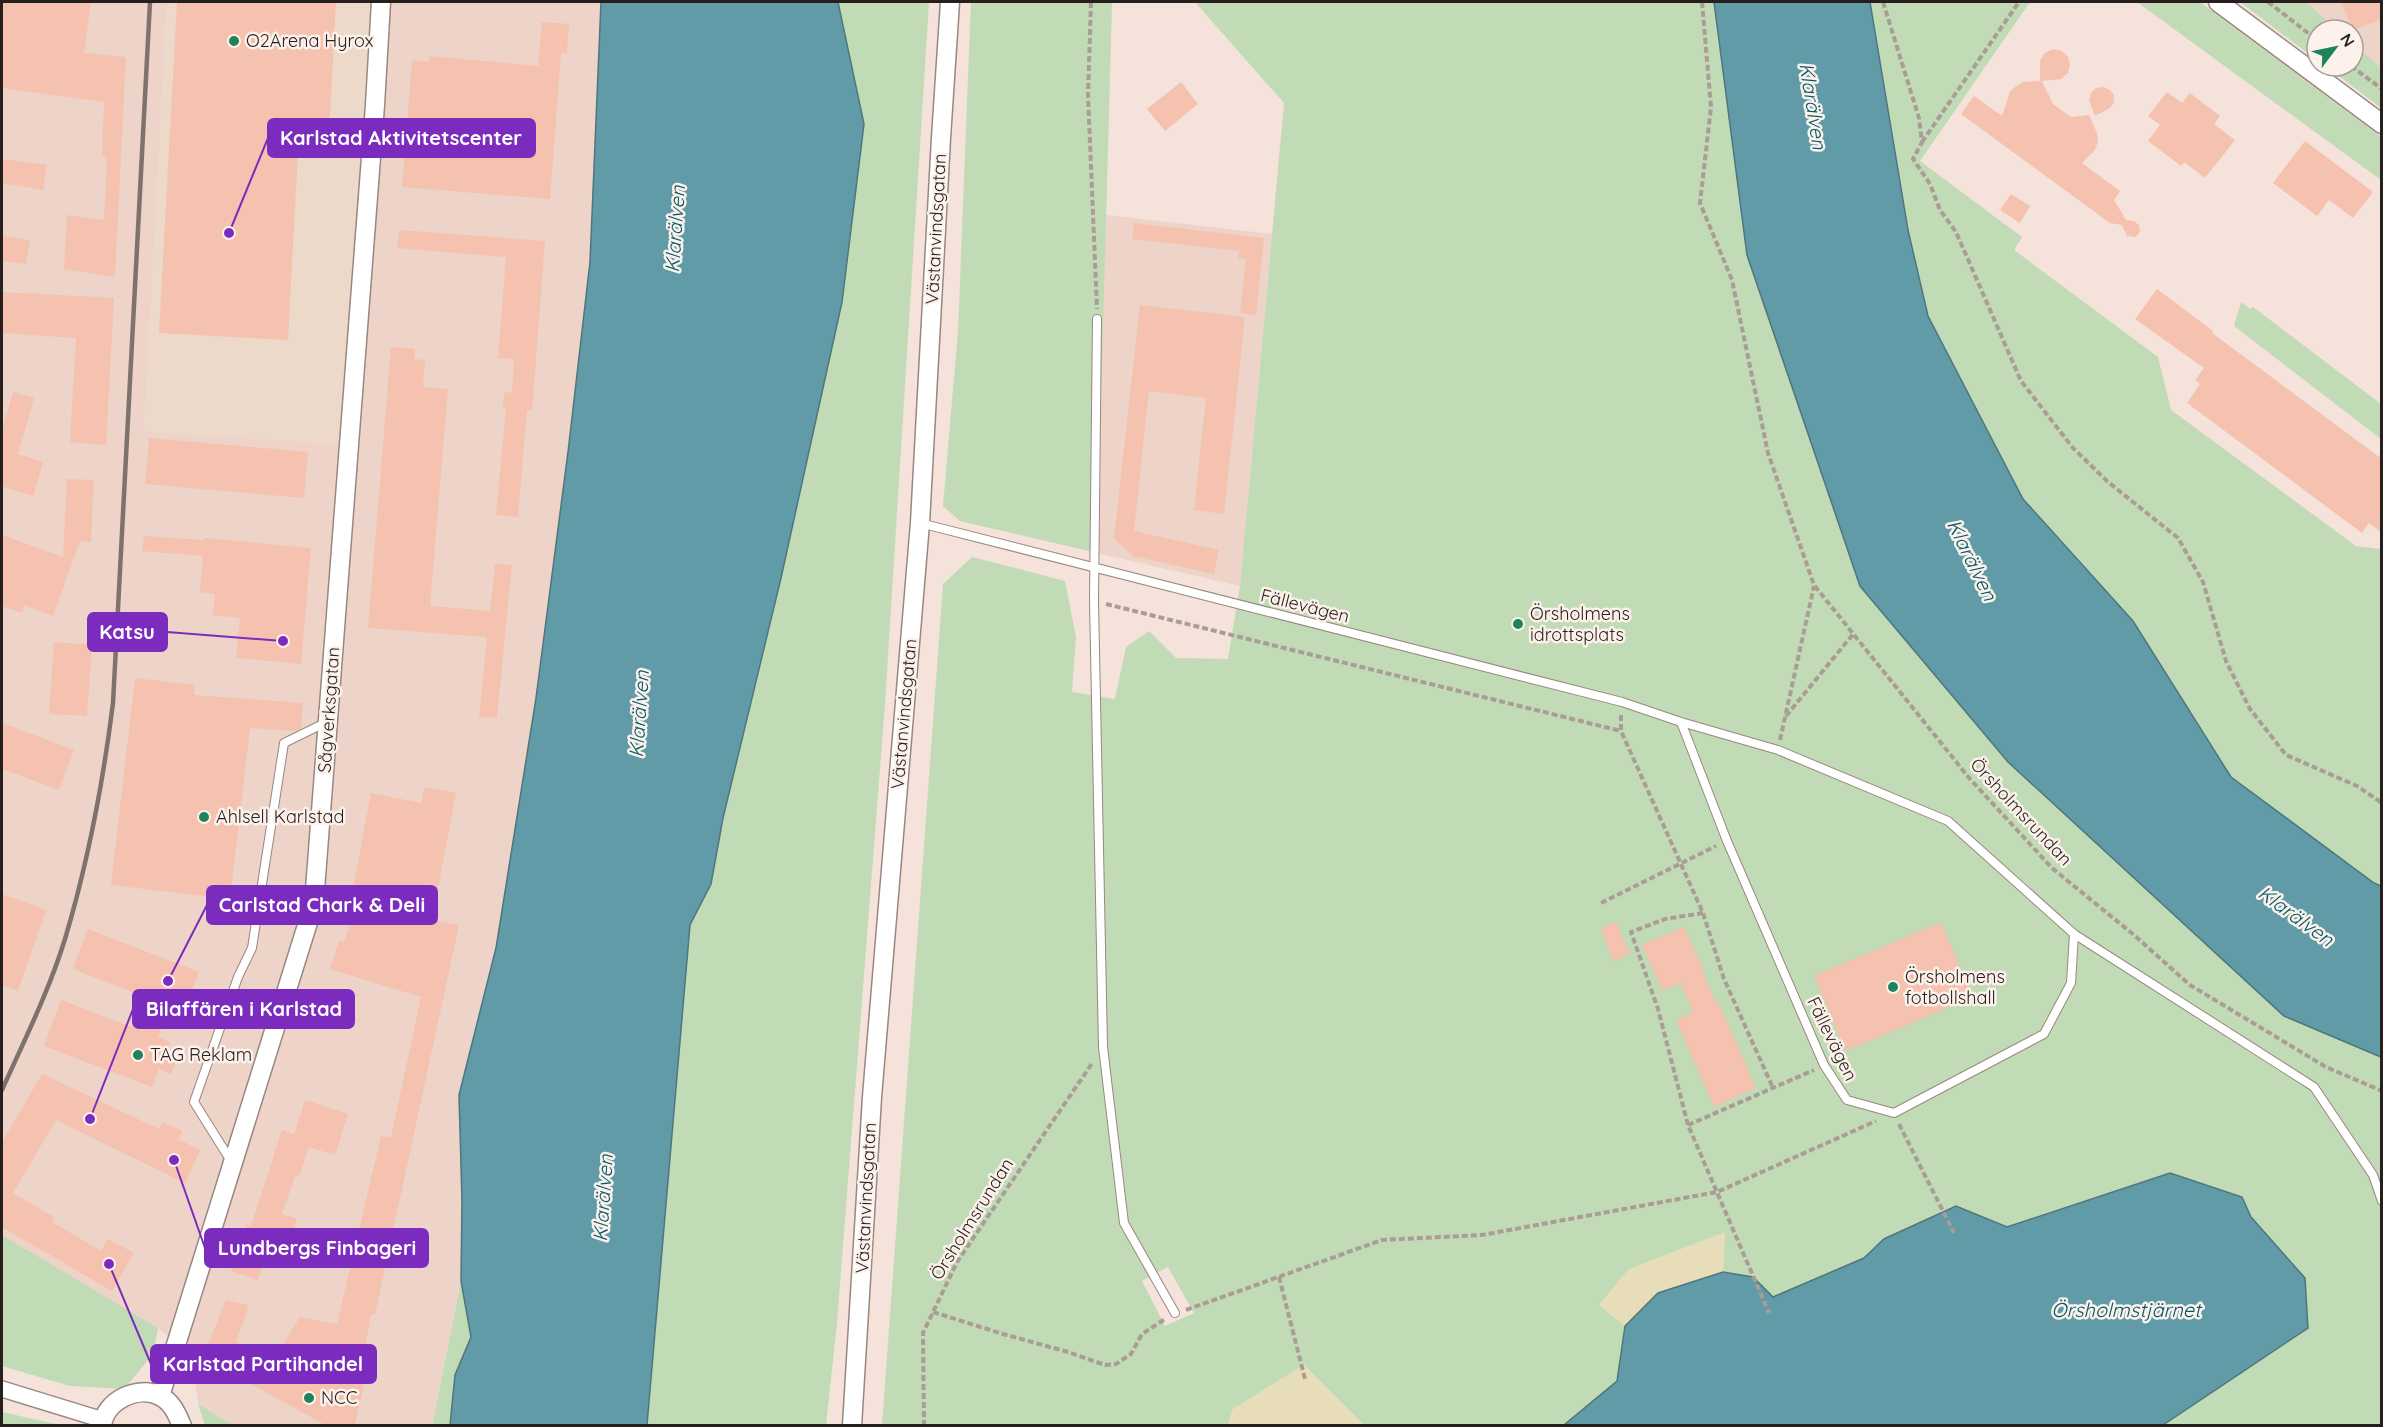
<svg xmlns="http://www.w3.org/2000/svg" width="2383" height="1427" font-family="Quicksand,sans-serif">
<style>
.commercial{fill:#ecd9c9}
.built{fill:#edd3c8}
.green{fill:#c0dbb5;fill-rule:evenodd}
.sand{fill:#e7ddb8}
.water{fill:#609ba7;stroke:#4f767e;stroke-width:1.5}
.building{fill:#f4c2ae}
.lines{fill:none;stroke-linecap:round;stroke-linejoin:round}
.service-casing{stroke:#998780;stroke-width:10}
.minor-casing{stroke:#998780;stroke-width:18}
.tertiary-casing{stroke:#998780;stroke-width:21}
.path{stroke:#aa9c96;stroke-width:4;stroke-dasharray:6 3;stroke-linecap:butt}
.service{stroke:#fff;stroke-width:8}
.minor{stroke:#fff;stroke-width:15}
.tertiary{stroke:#fff;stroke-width:18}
.rail{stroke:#7e726d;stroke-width:4.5}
.poi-dot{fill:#21835b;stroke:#fdf1ec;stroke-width:2}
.labels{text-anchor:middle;stroke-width:5;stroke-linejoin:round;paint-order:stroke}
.poi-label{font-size:18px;fill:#261f1d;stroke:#fdf1ec;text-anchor:start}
.street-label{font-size:18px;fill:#261f1d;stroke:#fdf1ec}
.water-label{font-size:20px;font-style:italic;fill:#005a67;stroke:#fdf1ec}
.leader{fill:none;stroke:#7b2cbf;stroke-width:2}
.callout-dot{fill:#7b2cbf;stroke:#fdf1ec;stroke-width:2}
.callout{fill:#7b2cbf;stroke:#7b2cbf;stroke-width:2}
.callout-label{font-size:20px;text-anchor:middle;font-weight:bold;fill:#fff}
</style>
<rect width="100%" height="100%" fill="#f5e2da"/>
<path class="commercial" d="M167 2H387L356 445 144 431Z"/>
<path class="built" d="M2 2H167L144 431 355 445 387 2H601L590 262 568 452 536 698 496 948 459 1095 462 1201 461 1281 432 1425H232L198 1404 192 1356 158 1328 2 1235Z
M2306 2H2381V68L2353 43V30H2338Z
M1106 215 1272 234 1240 586 1097 553Z"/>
<path class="green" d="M838 2H929L885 704 837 1323 826 1425 647 1426 690 924 711 884 723 818 781 578 842 302 864 124Z
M971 2H1112L1097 553 960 521 943 506 958 332Z
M1195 2H1714L1747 255 2008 762 2284 1016 2381 1057V1425H2163L2308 1328 2305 1278 2251 1217 2242 1197 2170 1173 2007 1227 1956 1207 1884 1239 1864 1258 1773 1298 1753 1277 1723 1272 1724 1233 1629 1269 1599 1305 1625 1326 1617 1381 1564 1425H1364L1304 1365 1233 1409 1228 1425 882 1426 943 584 972 557 1065 581 1076 637 1072 692 1115 699 1126 647 1149 631 1176 658 1228 659 1240 586 1284 103ZM1168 1267 1194 1313 1165 1326 1142 1281Z
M1870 2H2030L1920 161 2022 237 2014 250 2158 357 2171 410 2356 546 2381 549V886L2374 884 2231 777 2133 621 2023 499 1928 316 1908 230Z
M2137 2H2200L2381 137V180Z
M2240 2H2306L2338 30H2317V60Z
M2353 43 2381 68V108L2326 66H2353Z
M2241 302 2250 309 2253 307 2381 404V439L2234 326Z
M2 1235 158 1328 153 1354 124 1389 70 1386 2 1366Z
M461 1281 471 1337 455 1375 450 1425 432 1426Z
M198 1404 232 1425H205Z
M2 1412 60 1425H2Z"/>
<path class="sand" d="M1725 1232 1723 1272 1658 1293 1625 1326 1599 1305 1629 1269Z
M1304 1365 1364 1425H1228L1233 1409Z"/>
<path class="water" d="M601 2H838L864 124 842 302 781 578 723 818 711 884 690 925 647 1425H450L455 1375 471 1337 461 1281 462 1201 459 1095 496 948 536 698 568 452 590 262Z
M1714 2H1870L1908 230 1928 316 2023 499 2133 621 2231 777 2374 883 2381 886V1057L2284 1016 2008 762 1860 586 1747 255Z
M2170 1173 2242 1197 2251 1217 2305 1278 2308 1328 2163 1425H1564L1617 1381 1625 1326 1658 1293 1723 1272 1753 1277 1773 1297 1864 1258 1884 1239 1956 1206 2007 1227Z"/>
<path class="building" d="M2 2H91L84 53 126 57 115 277 64 269 67 215 104 220 107 157 102 156 104 102 2 88Z
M177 2H336L329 134 299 132 288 340 159 333Z
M2341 2H2382V19L2353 30Z
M542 22 569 24 567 53H561L550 199 402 187 412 60 429 62V56L538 66Z
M2053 49 2062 51 2068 57 2070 65 2068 73 2061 79 2040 81H2042L2053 104 2071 117 2089 115 2097 133 2098 141 2095 150 2082 163 2120 191 2114 200 2126 220 2134 221 2139 225 2140 231 2136 237 2127 236 2122 225 2110 223 1961 114 1974 96 2002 116 2010 92 2016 86 2023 82 2040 81V60L2045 53Z
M1181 82 1198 104 1165 131 1147 109Z
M2103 87 2110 90 2114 95V102L2110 108 2095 116 2089 100 2091 93 2096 88Z
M2167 92 2182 103 2190 93 2220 116 2214 124 2235 140 2205 178 2184 162 2181 166 2148 141 2160 125 2148 116Z
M2305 141 2373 192 2353 218 2329 200 2317 216 2273 183Z
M2 159 47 165 43 190 2 183Z
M2011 194 2030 206 2020 223 2000 210Z
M1134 223 1264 238 1256 315 1240 313 1246 259 1238 258 1239 251 1132 239Z
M399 230 545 241 532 411 527 410 518 517 496 515 506 409 503 408 504 392 512 393 514 359 498 358 506 257 397 248Z
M2 236 30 240 26 264 2 261Z
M2157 289 2213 331 2212 333 2382 459V533L2369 523 2362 533 2187 403 2200 384 2195 380 2204 368 2135 319Z
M2 292 114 298 106 445 70 442 76 338 2 333Z
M1140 305 1245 317 1224 514 1194 510 1206 398 1149 391 1134 531 1219 550 1214 574 1133 556 1114 538Z
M391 347 415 349 414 359 425 360 423 387 448 389 430 606 490 611 495 564 512 565 497 718 479 717 487 637 368 628Z
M13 392 34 398 18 454 43 462 33 496 2 486V431Z
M149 438 308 452 304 498 145 484Z
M67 479 94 480 91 542 80 541 53 616 24 605 22 613 2 606V535L63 557Z
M144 536 204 540V538L311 548 301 664 236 658 240 618 213 615 215 594 200 592 203 556 142 551Z
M54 642 92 645 87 716 49 714Z
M135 678 195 685 194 695 303 703 301 728 295 731 250 728 230 899 111 885Z
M2 723 74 750 59 790 2 769Z
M424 787 456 793 432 920 459 925 375 1314H371L364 1352 354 1362 364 1384 355 1425H325L203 1357 226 1300 249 1305 236 1342 272 1362 300 1317 337 1324 381 1136 391 1138 421 997 330 969 339 941 344 942 356 905 350 904 371 793 421 803Z
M2 894 46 910 18 991 2 985Z
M1616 922 1630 954 1613 962 1601 928Z
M1941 922 1973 997 1846 1051 1814 976Z
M1684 927 1705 972 1703 973 1716 1002H1718L1756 1088 1714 1107 1676 1020 1693 1012 1680 983 1663 991 1642 945Z
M88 929 199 972 183 1012 169 1007 158 1037 170 1042 165 1054 177 1059 171 1074 159 1069 152 1087 44 1046 61 1000 142 1031 153 1000 73 969Z
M42 1074 159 1129 163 1122 183 1131 178 1139 200 1150 185 1183 56 1120 13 1193 54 1217 52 1222 101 1251 108 1239 134 1253 112 1291 2 1227V1142Z
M305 1100 348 1114 335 1155 309 1147 299 1177 295 1176 282 1214 297 1219 285 1257 267 1252 258 1280 231 1271 246 1224 251 1226 282 1130 294 1134Z"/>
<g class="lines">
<g class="service-casing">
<path id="service" d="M1097 319 1094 601 1103 1047 1124 1223 1175 1313
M920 523 1622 702 1681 722 1778 750 1948 821 2074 934 2314 1087 2373 1175 2382 1201
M1681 722 1727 841 1824 1065 1847 1100 1894 1113 2044 1034 2071 983 2074 934
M231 1161 194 1102 238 977 252 948 284 743 327 722"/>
</g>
<g class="minor-casing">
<path id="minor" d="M2 1389 103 1420"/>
</g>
<g class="tertiary-casing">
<path id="tertiary" d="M2218 2 2382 124
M160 1396 314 903 375 105 381 2
M102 1426C105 1400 138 1385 160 1396 172 1402 177 1414 182 1426
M852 1426 872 1097 920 523 941 138 950 2"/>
</g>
<path class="path" d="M1091 2 1088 95 1097 309
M1702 2 1711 107 1700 203 1732 280 1768 453 1814 585 1970 779 2052 868 2134 935 2190 985 2326 1067 2382 1091
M1883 2 1919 118 1922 142 1913 159 1930 184 1940 210 1956 232 2021 381 2073 448 2108 482 2178 538 2203 582 2226 661 2250 709 2286 755 2357 786 2382 803
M2268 2 2317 40
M2351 66 2382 89
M1922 142 2019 2
M1106 604 1621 731
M1621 715V731L1703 913 1724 979 1773 1088
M1786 716 1854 633
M1780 740 1814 586
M1601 903 1716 846
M1703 913 1665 919 1631 932 1658 1009 1688 1125 1769 1313
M1899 1124 1954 1233
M1688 1125 1814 1070
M1279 1277 1305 1379
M1186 1310 1382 1240 1482 1235 1717 1192 1876 1121
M933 1312 1003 1334 1068 1352 1105 1365 1116 1364 1131 1354 1142 1334 1165 1319
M924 1426 923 1333 957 1262 1093 1062"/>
<use href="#service" class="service"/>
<use href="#minor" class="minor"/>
<use href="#tertiary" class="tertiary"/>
<path class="rail" d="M2 1090C24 1041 49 991 65 939 88 862 103 783 113 703L150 2"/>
</g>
<g class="poi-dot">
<circle cx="234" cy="41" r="6"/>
<circle cx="1518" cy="624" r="6"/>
<circle cx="204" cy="817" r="6"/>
<circle cx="1893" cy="987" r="6"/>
<circle cx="138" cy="1055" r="6"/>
<circle cx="309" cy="1398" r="6"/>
</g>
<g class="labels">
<g class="poi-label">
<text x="246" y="47">O2Arena Hyrox</text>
<text x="1530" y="620">Örsholmens<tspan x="1530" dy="21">idrottsplats</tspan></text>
<text x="216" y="823">Ahlsell Karlstad</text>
<text x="1905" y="983">Örsholmens<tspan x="1905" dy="21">fotbollshall</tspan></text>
<text x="150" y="1061">TAG Reklam</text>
<text x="321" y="1404">NCC</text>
</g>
<g class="street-label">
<text transform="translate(936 229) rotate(-87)" y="6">Västanvindsgatan</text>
<text transform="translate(1305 606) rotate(14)" y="6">Fällevägen</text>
<text transform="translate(329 710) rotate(-86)" y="6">Sågverksgatan</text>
<text transform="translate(904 714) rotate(-85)" y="6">Västanvindsgatan</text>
<text transform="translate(2021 812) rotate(47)" y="6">Örsholmsrundan</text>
<text transform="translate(1832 1039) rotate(64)" y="6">Fällevägen</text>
<text transform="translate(866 1198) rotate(-87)" y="6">Västanvindsgatan</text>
<text transform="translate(972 1219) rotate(-58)" y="6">Örsholmsrundan</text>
</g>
<g class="water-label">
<text transform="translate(1813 106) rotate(81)" y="7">Klarälven</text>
<text transform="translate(675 229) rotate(-86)" y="7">Klarälven</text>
<text transform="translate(1972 560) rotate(64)" y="7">Klarälven</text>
<text transform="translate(639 714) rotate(-86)" y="7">Klarälven</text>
<text transform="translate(2296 916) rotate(36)" y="7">Klarälven</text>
<text transform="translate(603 1198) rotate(-86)" y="7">Klarälven</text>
<text x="2126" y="1317">Örsholmstjärnet</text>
</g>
</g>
<path class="leader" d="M229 233L268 138M283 641L167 632M168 981L207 905M90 1119L133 1009M174 1160L205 1248M109 1264L151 1364"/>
<g class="callout-dot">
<circle cx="229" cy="233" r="6"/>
<circle cx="283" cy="641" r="6"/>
<circle cx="168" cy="981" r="6"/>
<circle cx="90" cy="1119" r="6"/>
<circle cx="174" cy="1160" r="6"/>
<circle cx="109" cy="1264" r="6"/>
</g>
<g class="callout">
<rect x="268" y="119" width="267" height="38" rx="6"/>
<rect x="88" y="613" width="79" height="38" rx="6"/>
<rect x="207" y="886" width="230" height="38" rx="6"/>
<rect x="133" y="990" width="221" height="38" rx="6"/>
<rect x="205" y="1229" width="223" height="38" rx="6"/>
<rect x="151" y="1345" width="225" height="38" rx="6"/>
</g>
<g class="callout-label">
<text x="401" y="145">Karlstad Aktivitetscenter</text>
<text x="127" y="639">Katsu</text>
<text x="322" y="912">Carlstad Chark &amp; Deli</text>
<text x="244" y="1016">Bilaffären i Karlstad</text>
<text x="317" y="1255">Lundbergs Finbageri</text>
<text x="263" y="1371">Karlstad Partihandel</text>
</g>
<rect width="2383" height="1427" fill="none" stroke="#261f1d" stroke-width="6"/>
<g transform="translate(2335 48) rotate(58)"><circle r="28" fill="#fdf1ec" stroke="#a79d99" stroke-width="1.5"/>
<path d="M0-4.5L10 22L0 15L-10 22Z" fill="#21835b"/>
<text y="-9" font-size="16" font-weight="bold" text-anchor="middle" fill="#261f1d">N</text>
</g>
</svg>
